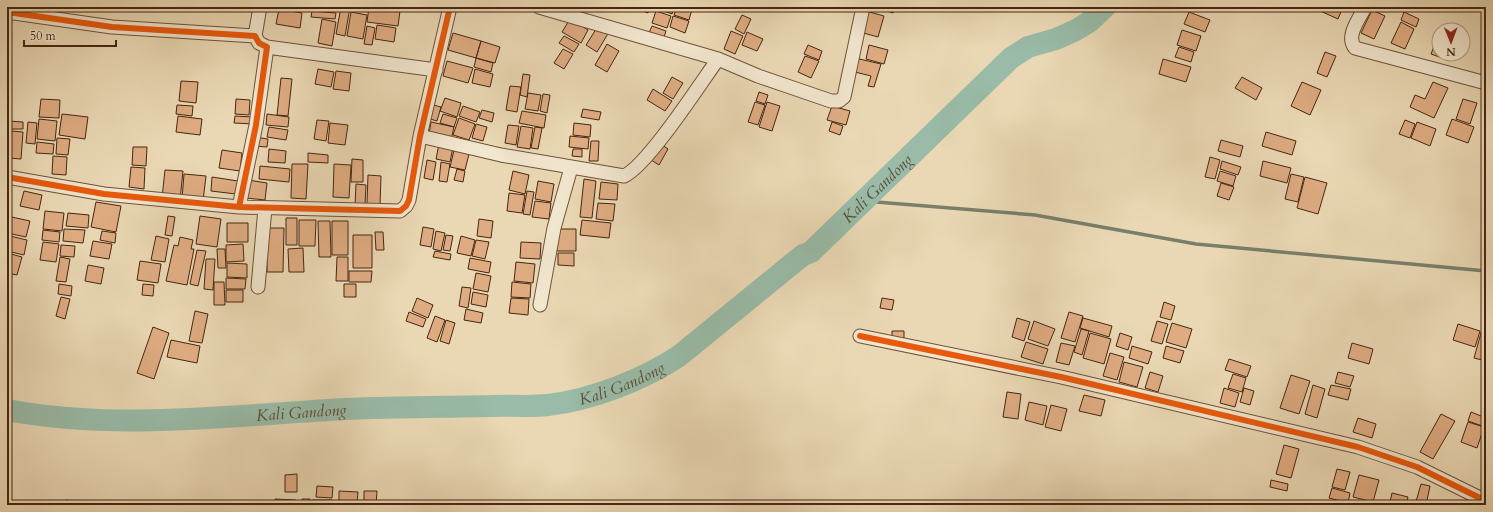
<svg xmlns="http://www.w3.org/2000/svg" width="1493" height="512" font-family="Cardo,serif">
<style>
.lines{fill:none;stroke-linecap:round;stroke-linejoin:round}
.stream{stroke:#787f6b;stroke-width:3.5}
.river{stroke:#99bba8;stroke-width:22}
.building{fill:#dfac82;stroke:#462610}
.minor-casing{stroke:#6f5239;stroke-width:15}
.minor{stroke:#f1e6ce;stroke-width:13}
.cycleway-casing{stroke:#f1e6ce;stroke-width:8}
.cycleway{stroke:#e8590c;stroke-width:6}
.labels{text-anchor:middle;stroke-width:3;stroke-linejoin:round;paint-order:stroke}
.water-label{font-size:16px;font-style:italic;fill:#5b4b36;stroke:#f1e6ce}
</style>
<rect width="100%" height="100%" fill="#ead8b4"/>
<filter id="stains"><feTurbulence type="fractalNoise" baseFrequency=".005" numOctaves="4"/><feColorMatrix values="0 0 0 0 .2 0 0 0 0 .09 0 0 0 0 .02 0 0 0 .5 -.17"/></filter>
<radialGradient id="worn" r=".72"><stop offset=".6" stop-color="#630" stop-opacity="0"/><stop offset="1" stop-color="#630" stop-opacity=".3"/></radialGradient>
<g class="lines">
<path class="stream" d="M864 201 1035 215 1196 244 1486 271"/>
<path class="river" id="s1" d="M7 410C118 431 233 415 346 409 394 407 442 407 490 406 509 405 529 407 548 405 591 400 643 380 679 356L803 255 811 252 1011 58 1028 47 1056 39 1076 30 1089 22 1105 7"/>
</g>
<path class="building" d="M311 7H332L331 11 310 9Z
M341 7H350L345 36 336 34Z
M369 7 400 11 398 26 367 22Z
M591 7H603L602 12 591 8Z
M631 7H650L648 13Z
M656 7H674L672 14 655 8Z
M677 7 692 9 689 20 674 15Z
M876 7H895L893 13Z
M1319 7H1343L1338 19 1318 10Z
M279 9 302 13 300 28 276 24Z
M1372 10 1385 16 1374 39 1361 33Z
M312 11 336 13 335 19 311 17Z
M656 11 671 16 667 28 652 23Z
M866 11 884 16 878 37 860 32Z
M351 12 367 15 363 39 347 36Z
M1189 12 1210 20 1205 32 1184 24Z
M1404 12 1419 19 1416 27 1401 20Z
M742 15 751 19 744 34 735 29Z
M673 16 689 21 685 33 670 27Z
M322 19 336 22 332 46 318 43Z
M570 19 588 30 581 43 562 32Z
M1401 22 1414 29 1405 49 1391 43Z
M377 25 396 28 394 42 375 39Z
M367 26 375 28 372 45 364 44Z
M598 26 609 32 597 52 586 45Z
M652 26 666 31 663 40 648 35Z
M1182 30 1201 36 1196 51 1177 45Z
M731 31 743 36 735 54 724 49Z
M747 32 763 39 757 51 742 45Z
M453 33 481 41 476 58 448 50Z
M564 36 579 44 574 52 559 43Z
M1438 36 1439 54H1447L1445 59 1431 54Z
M481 41 500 47 495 63 476 58Z
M607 44 619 51 607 72 595 65Z
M808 45 822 51 819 60 804 54Z
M869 45 888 50 884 64 866 59Z
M1179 47 1194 52 1191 62 1175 57Z
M563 49 573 54 564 69 554 63Z
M1325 52 1336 56 1327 77 1317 73Z
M805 56 819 61 811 78 798 72Z
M476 58 493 63 491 72 474 67Z
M855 58 881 64 874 87 868 86 871 76 851 71Z
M1163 59 1191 67 1186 82 1159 74Z
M447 61 473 68 468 83 443 76Z
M318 69 334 72 331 87 315 84Z
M475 69 493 74 490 87 472 83Z
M336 71 351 73 349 91 333 89Z
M523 74 530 75 527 97 520 95Z
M672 77 683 83 673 99 663 93Z
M1242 77 1262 88 1256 100 1235 88Z
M281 78 292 79 288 116 277 115Z
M181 81 198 82 196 103 179 101Z
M1302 82 1321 90 1310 115 1291 106Z
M1433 82 1448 88 1434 118 1410 107 1415 95 1425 99Z
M510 86 521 87 517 112 506 110Z
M653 89 672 101 665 111 647 100Z
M759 92 768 95 765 104 756 101Z
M528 93 541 95 538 111 525 109Z
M543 94 550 95 547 113 540 111Z
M445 98 461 103 457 117 440 111Z
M41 99 60 100 59 118 39 117Z
M236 99 250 100 249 115 235 114Z
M1463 99 1477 103 1470 124 1456 119Z
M755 102 765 105 758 125 748 122Z
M767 102 780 106 772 131 759 127Z
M430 104 441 107 437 121 427 118Z
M177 105 193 106 192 116 176 114Z
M463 106 480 112 476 122 459 116Z
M832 106 850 111 846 125 827 120Z
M583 109 601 112 599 120 581 117Z
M482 110 494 113 492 122 479 118Z
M522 111 546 115 544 128 519 123Z
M62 114 88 117 85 139 59 135Z
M267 114 289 117 288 127 266 125Z
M443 114 457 118 454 127 440 123Z
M178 116 202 119 200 135 176 132Z
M235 116 253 117V124L234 123Z
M459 118 475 124 469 140 453 135Z
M39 119 57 121 55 141 37 139Z
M1452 119 1474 127 1468 143 1446 135Z
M317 120 329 121 326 141 314 139Z
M1405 120 1415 124 1410 138 1399 134Z
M7 121 23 122V129H7Z
M28 122 37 123 35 144 26 143Z
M431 122 454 127 451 140 429 134Z
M832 122 843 126 840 135 829 131Z
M1417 122 1436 129 1430 146 1411 138Z
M330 123 348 125 345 145 328 143Z
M574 123 591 125 590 137 573 135Z
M476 124 487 127 483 141 472 138Z
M508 125 519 126 516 145 505 143Z
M521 126 533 128 530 149 517 147Z
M269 127 288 130 286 140 267 137Z
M535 127 542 128 538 149 531 148Z
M11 131 23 132 21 159 9 158Z
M1266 132 1296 141 1292 155 1262 146Z
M570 136 589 138 588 149 569 147Z
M255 137 268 139 267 147 254 146Z
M57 138 70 139 68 155 56 154Z
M1221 140 1243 146 1240 157 1218 151Z
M591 141H599L598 161H589Z
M37 142 54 144 53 154 36 153Z
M658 142 668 149 659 165 648 158Z
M439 144 453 147 450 162 436 159Z
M455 146 470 150 465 170 450 167Z
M133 147H147L146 166 132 165Z
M269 149 286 151 285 163 268 162Z
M573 149H582V157L572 156Z
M222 150 242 153 240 171 219 168Z
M308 153 328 155V163L308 162Z
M53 156 67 157 66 175 52 174Z
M1210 157 1220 160 1215 179 1205 177Z
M352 159 363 160V182H351Z
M427 160 436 162 433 180 424 178Z
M1222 161 1241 167 1238 175 1220 169Z
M1263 161 1291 168 1287 183 1260 176Z
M441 162 450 164 447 182 439 181Z
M292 164H308L306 199 291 198Z
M334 164 351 165 349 198 333 197Z
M260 166 290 169 289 182 259 179Z
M131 167 145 168 144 189 129 187Z
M457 169 465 171 463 182 454 180Z
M165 170 183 171 180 200 162 198Z
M513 171 529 175 525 194 509 190Z
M1220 171 1236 176 1233 186 1217 181Z
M184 174 206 176 203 201 182 199Z
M1291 174 1304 177 1298 202 1285 199Z
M368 175 381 176 380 205 367 204Z
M212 177 238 181 236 194 211 191Z
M1305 177 1327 183 1318 214 1297 208Z
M584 179 596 181 592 218 580 217Z
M248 180 267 183 265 200 246 198Z
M538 181 554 184 551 202 535 199Z
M601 182 618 184 617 200 599 199Z
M1221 183 1234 187 1229 200 1217 196Z
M356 184 366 185 365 205H355Z
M24 191 42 195 39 210 20 206Z
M527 191 534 192 530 215 523 214Z
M509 193 525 195 522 213 507 211Z
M535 201 551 203 549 219 532 217Z
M96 202 121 206 116 232 91 227Z
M598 203 615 204 613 221 596 219Z
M45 211 64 213 62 231 43 229Z
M68 213 89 215 88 228 66 226Z
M7 216 30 221 26 237 7 233Z
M168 216 175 217 172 236 165 235Z
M200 216 221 219 217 247 196 244Z
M286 218H297V245H286Z
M479 219 493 221 491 238 477 236Z
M299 220H316L315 246H299Z
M582 220 611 223 609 238 580 235Z
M318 221H330L331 257H319Z
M332 221H348V255H332Z
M227 223H248V242H227Z
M423 227 434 229 431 247 420 245Z
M267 228H284L283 272H267Z
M64 229 85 230 83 243 63 241Z
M557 229H576V251H556Z
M43 230 60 232 59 242 42 240Z
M102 231 116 233 115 243 100 240Z
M436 231 445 233 441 251 433 249Z
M375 232H383L384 250H376Z
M353 235H372V268H353Z
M446 235 453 236 450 251 443 250Z
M10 236 27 240 24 255 7 251Z
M156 236 169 239 165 262 151 260Z
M461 236 475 240 471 256 457 253Z
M180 237 193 240 191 249H194L187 285 166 281 174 245 178 246Z
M476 240 489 242 485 259 472 256Z
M93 241 112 244 109 259 90 256Z
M43 242 59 244 56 262 40 260Z
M521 242 541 243 540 259 520 258Z
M243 244 244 261 226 262V245Z
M61 245 75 246 74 257 60 256Z
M303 248 304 272H289L288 249Z
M217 249H225L226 268H218Z
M197 250 206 251 198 286 190 284Z
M435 251 451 254 450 260 433 257Z
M7 253 22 257 17 275 7 273Z
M558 253H574V266L558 265Z
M60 257 70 259 66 282 56 281Z
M337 257H348V281H336Z
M470 258 491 262 489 273 468 269Z
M206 259H215L213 290 204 289Z
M140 261 161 264 158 283 137 280Z
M516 262 535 264 533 283 514 281Z
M227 263 247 264V278L227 277Z
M88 265 104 268 101 284 85 281Z
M349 271H372L371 282H349Z
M476 273 491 276 488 292 473 289Z
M7 275 12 276 9 288 7 287Z
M226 278 246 279 245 289H226Z
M214 282H224L225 305H214Z
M512 282 531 284 530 298 511 297Z
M59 284 72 286 71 296 58 294Z
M143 284 154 285 153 296 142 295Z
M344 284H356V297H344Z
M462 287 471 288 468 308 459 306Z
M226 290H243V302H226Z
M473 292 488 295 486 307 471 304Z
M61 297 70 299 65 319 56 316Z
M417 298 433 305 428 318 412 311Z
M511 298 529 299 528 315 509 313Z
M882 298 894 300 892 310 880 308Z
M1164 302 1175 306 1171 320 1160 317Z
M466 309 483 313 481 323 464 320Z
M195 311 208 314 202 343 189 341Z
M409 312 426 319 423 327 406 321Z
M1069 312 1083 316 1075 342 1061 338Z
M435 316 445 320 437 342 427 338Z
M1017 318 1030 322 1024 341 1012 337Z
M1083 318 1112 326 1109 337 1080 328Z
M446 320 455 323 449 344 440 341Z
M1034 321 1055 329 1048 346 1028 339Z
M1157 321 1168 324 1162 344 1151 341Z
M1484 322 1486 323V361L1474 358Z
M1172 323 1192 329 1186 348 1166 342Z
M1458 324 1480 331 1475 347 1453 340Z
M153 327 169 333 154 379 137 373Z
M1081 329 1089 331 1082 355 1074 352Z
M892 331H904V340H892Z
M1090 333 1111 339 1104 364 1083 358Z
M1120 333 1132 337 1128 350 1116 346Z
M171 340 200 346 197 363 167 357Z
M1026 342 1048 349 1043 364 1021 357Z
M1061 343 1075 346 1069 365 1056 362Z
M1352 343 1373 349 1369 364 1348 358Z
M1132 346 1152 352 1148 364 1129 358Z
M1166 346 1184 351 1180 363 1163 358Z
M1110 353 1124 357 1117 380 1103 376Z
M1229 359 1251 366 1247 377 1225 370Z
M1124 362 1143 367 1137 387 1119 382Z
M1150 372 1163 376 1158 392 1145 388Z
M1338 372 1354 376 1350 387 1335 383Z
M1233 374 1246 378 1242 392 1228 388Z
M1291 375 1310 381 1299 414 1280 408Z
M1313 385 1325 389 1317 418 1305 414Z
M1331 385 1351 389 1348 400 1328 395Z
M1224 388 1239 393 1235 407 1220 403Z
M1244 388 1254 391 1250 405 1240 402Z
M1007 392 1021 394 1018 419 1003 417Z
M1084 395 1105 400 1101 416 1079 411Z
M1029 402 1047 406 1043 425 1025 420Z
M1051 405 1067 409 1061 431 1045 427Z
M1471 412 1486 418 1485 427 1468 421Z
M1441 414 1455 421 1433 459 1420 452Z
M1358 418 1376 424 1372 438 1353 432Z
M1468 422 1484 427 1477 448 1461 442Z
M1284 445 1299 449 1291 478 1276 474Z
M1337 469 1350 472 1345 490 1332 487Z
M297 474V492H285V475Z
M1359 475 1379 480 1373 502 1353 497Z
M1271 480 1288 484 1287 491 1270 487Z
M1421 484 1430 486 1426 505H1415Z
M317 486 333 487 332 498 316 497Z
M1332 488 1350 493 1348 503 1329 498Z
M339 491 358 492 357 503 339 502Z
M364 491H377L376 505H364Z
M1392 493 1408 497 1406 505 1390 502Z
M275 499 296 500V505H275Z
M302 499H310V505H302Z
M66 500 82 503V505H66Z
M312 500H332V505H312Z
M1330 501 1345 504 1344 505H1329Z"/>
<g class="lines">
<g class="minor-casing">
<path id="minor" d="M539 7 718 59 758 76 831 101H839L844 97 863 7
M1365 7C1360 18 1345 36 1355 48L1486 83
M7 12 112 27 255 36 259 43 267 47 256 125 239 207
M255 36 260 7
M267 47 436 70
M420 136 501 155 624 176C647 166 700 84 718 59
M7 177 104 194 239 207 400 211 406 206 409 200 420 136 450 7
M258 287 265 208
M540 305 554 228 571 168
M860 336 1061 377 1358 447 1417 467 1486 501"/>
</g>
<use href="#minor" class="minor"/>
<g class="cycleway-casing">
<path id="cycleway" d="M7 12 112 27 255 36 259 43 267 47 256 125 239 207
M7 177 104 194 239 207 400 211 406 206 409 200 420 136 450 7
M860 336 1061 377 1358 447 1417 467 1486 501"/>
</g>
<use href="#cycleway" class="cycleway"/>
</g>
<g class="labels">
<g class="water-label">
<text dy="6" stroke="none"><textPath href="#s1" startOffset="943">Kali Gandong</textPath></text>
<text dy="6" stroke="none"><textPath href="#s1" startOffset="619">Kali Gandong</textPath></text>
<text dy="6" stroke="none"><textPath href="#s1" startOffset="295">Kali Gandong</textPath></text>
</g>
</g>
<rect width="1493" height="512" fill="none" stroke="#ead8b4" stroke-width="24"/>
<rect x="8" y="8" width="1477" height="496" fill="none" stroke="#462610" stroke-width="2"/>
<rect x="12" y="12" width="1469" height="488" fill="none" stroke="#462610"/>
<g transform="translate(1451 42) rotate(179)"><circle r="19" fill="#f1e6ce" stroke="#ad9982"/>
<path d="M0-3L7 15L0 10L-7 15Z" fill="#8f2418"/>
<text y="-6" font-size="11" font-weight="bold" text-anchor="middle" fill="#462610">N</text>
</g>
<path d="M24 40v6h92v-6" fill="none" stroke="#462610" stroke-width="2"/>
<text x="30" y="40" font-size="12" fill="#462610" stroke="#f1e6ce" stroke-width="3" paint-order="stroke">50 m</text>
<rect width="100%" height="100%" filter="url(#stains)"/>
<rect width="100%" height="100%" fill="url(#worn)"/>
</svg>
